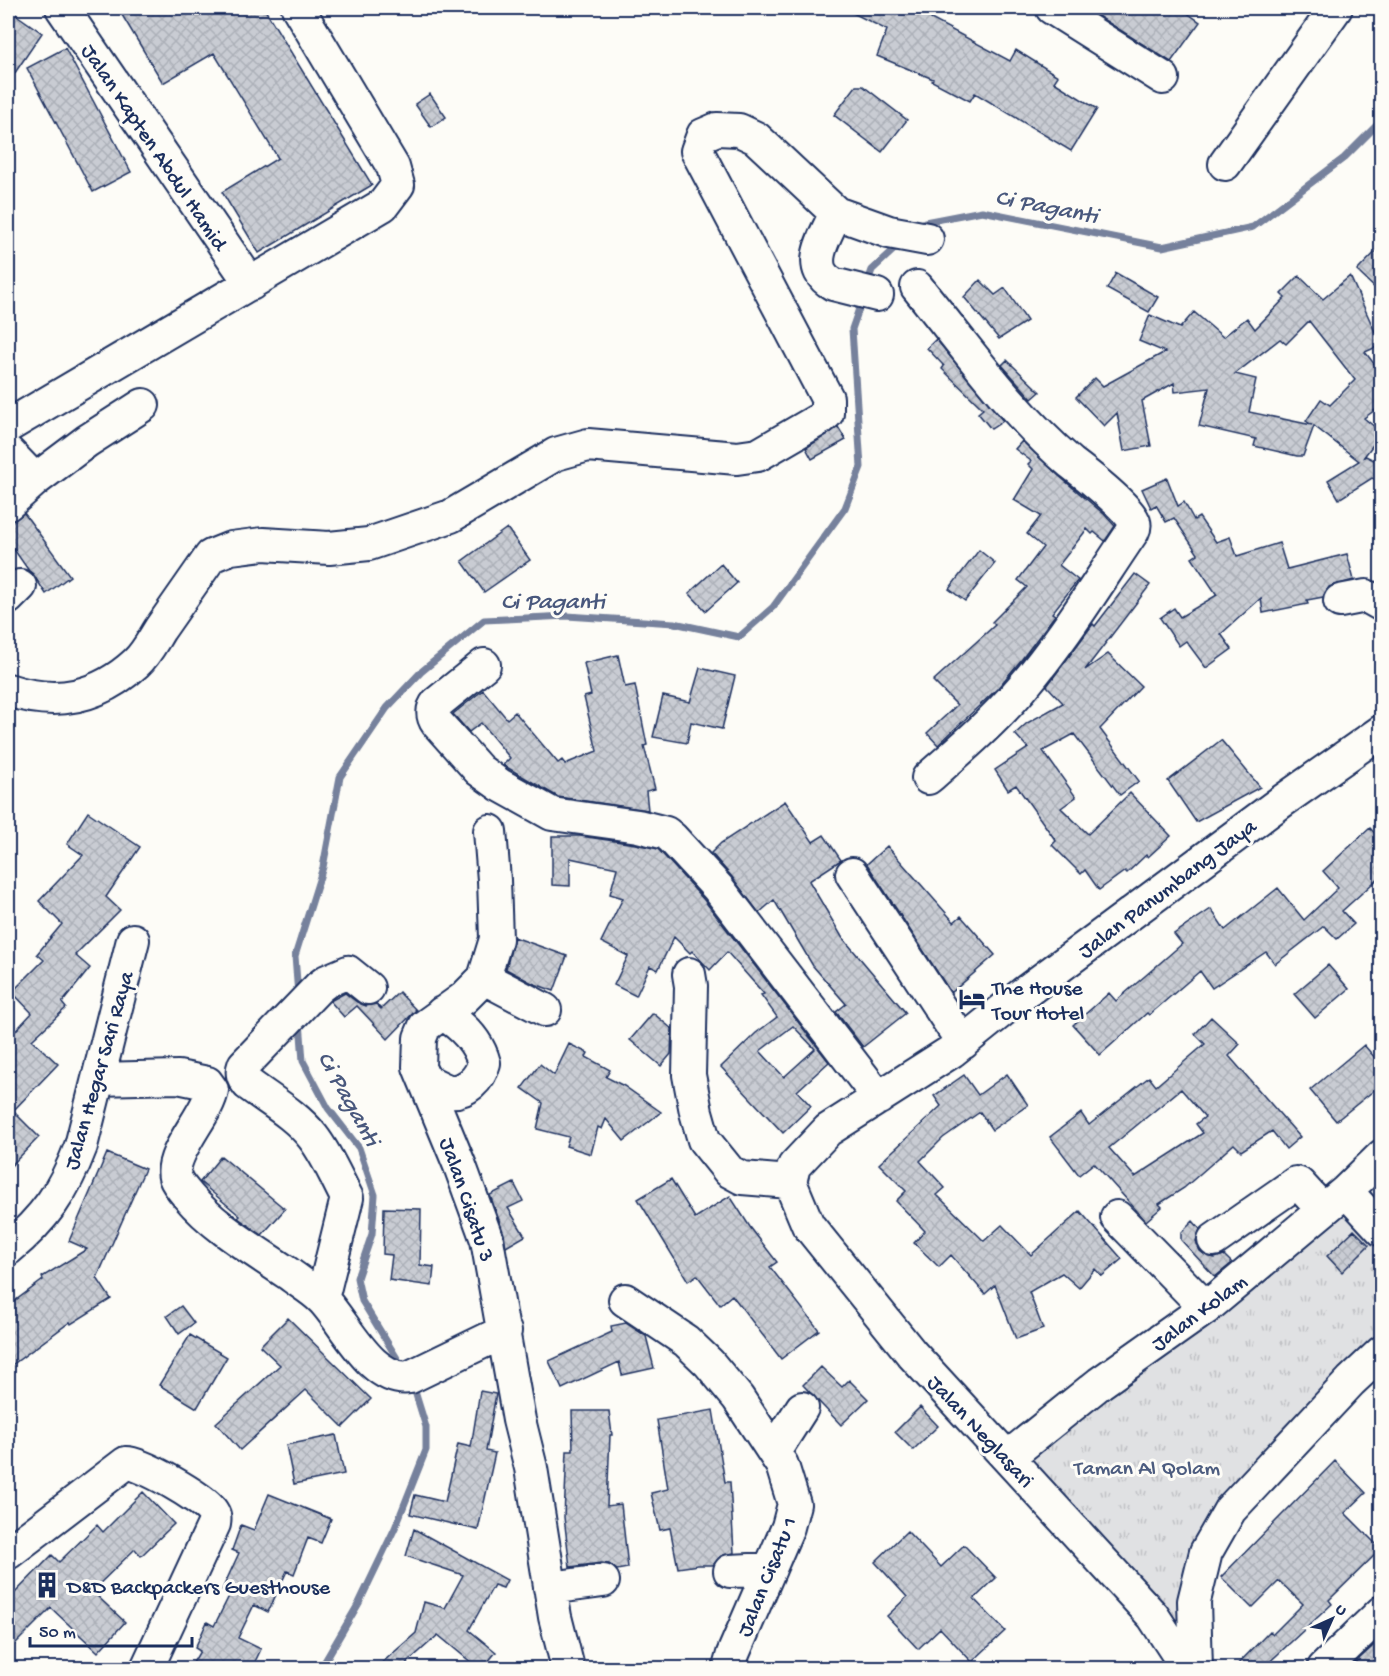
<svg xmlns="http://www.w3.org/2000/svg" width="1389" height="1676" font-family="'Gochi Hand',sans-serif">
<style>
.grass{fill:url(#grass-tufts);stroke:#7e88a0;stroke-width:1.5}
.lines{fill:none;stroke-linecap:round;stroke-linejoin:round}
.stream{stroke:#76819c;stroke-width:7}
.building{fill:url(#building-cross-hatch);stroke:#1b2f5e;stroke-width:1.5;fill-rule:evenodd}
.minor-casing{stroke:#1b2f5e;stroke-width:36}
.minor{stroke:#fdfcf7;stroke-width:32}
.labels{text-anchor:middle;stroke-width:6;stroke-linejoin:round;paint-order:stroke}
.street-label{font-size:22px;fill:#1b2f5e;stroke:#fdfcf7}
.poi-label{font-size:22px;fill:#1b2f5e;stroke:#fdfcf7;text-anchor:start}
.park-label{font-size:22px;fill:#4c5c7f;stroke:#fdfcf7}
.water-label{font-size:24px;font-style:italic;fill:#49587d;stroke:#fdfcf7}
</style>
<defs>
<pattern id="grass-tufts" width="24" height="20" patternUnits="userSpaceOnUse" patternTransform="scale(1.5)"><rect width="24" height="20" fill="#e0e1e3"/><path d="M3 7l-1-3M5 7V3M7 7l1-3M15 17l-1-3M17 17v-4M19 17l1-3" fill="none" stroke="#c0c1c5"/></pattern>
<pattern id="building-cross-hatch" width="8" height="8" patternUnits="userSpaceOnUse" patternTransform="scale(1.5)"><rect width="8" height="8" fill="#c9ccd3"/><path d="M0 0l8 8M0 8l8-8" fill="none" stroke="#acb0b8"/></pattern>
</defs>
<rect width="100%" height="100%" fill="#fdfcf7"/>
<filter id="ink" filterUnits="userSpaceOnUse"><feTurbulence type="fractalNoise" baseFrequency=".0167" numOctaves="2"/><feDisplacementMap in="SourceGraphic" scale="12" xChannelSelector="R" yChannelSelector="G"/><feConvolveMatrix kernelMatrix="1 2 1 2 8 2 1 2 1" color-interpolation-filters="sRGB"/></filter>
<g filter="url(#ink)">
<path class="grass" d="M1346 1191 1381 1230V1352L1206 1552 1196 1668 1008 1457Z"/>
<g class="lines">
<path class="stream" d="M919 228 925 222 982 211 1162 247 1253 227 1344 158 1382 120
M867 284 872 270 901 243
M298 995 295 956 323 867 340 777 387 708 421 672 484 620 567 616 674 623 739 637 773 607 845 508 861 467 852 329 862 300
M300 1021 303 1061 328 1108 359 1148 375 1195 372 1234 357 1278 362 1301 403 1368
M321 1668 359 1603 395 1528 426 1450V1427L413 1385"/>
</g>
<path class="building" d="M135 8H264L372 185 259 253 222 192 278 158 214 53 163 83 122 15Z
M843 8H936L931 19 1010 61 1016 50 1058 76 1054 82 1097 109 1071 151 975 93 970 101 932 81 933 79 877 56 887 30Z
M1085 8H1180L1200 22 1171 62Z
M8 9 42 33 8 83Z
M65 48 131 172 93 192 27 68Z
M856 86H863L907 120 882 152 834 115Z
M430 94 446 117 431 127 415 104Z
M1382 245V295L1357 271Z
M1116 273 1158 297 1149 312 1107 289Z
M1299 276 1323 299 1350 276 1381 345 1365 352 1382 374V405L1364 418 1382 433 1363 458 1366 456 1382 464V482L1372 478 1339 499 1328 480 1359 461 1314 426 1303 456H1297L1254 446 1256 439 1199 426 1209 388 1175 392 1174 383 1142 401 1151 446 1124 451 1117 413 1104 426 1076 397 1095 378 1103 386 1165 352 1139 341 1150 315 1180 328 1194 312 1223 337 1247 318 1255 329 1285 298 1281 294ZM1309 321 1355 380 1330 405 1321 399 1306 421 1312 425 1249 412 1256 379 1235 374 1280 339 1286 344Z
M980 280 995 295 1005 288 1027 321 999 339 964 297Z
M936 339 1003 421 991 429 978 413 983 409 942 369 944 366 927 348Z
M1007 360 1040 392 1032 399 1002 365Z
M838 427 846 440 812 459 806 448Z
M1022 441 1059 476 1104 514 1115 526 1105 541 1094 532 1092 534 1087 529 1059 565 1078 580 1052 613 1055 615 1022 659 997 689 938 745 927 733 957 705 933 681 995 625 992 622 1027 587 1018 580 1043 547 1027 534 1041 516 1014 500 1033 469 1028 464 1031 461 1015 449Z
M1167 478 1178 506 1184 502 1194 520 1199 517 1216 542 1230 537 1237 556 1279 543 1287 569 1347 554 1354 580 1329 587 1323 597 1307 600 1308 604 1263 613 1261 598 1221 634 1232 649 1206 668 1186 641 1179 646 1160 618 1174 608 1180 617 1217 595 1192 558 1198 554 1174 518 1166 522 1156 505 1151 508 1142 489Z
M24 513 70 576 46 594 33 574 29 571 8 541V521H12Z
M507 528 530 560 484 592 462 561Z
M979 550 995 563 965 601 949 589Z
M721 564 737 583 706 611 689 593Z
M1135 574 1150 585 1085 670 1108 654 1141 686 1100 729 1139 781 1120 795 1074 734 1043 751 1076 797 1061 808 1088 834 1130 793 1171 836 1148 857 1146 855 1127 873 1125 871 1099 890 1085 870 1081 874 1052 845 1056 841 1016 785 1008 790 995 770 1028 748 1015 734 1027 723 1063 703 1047 686 1093 624 1095 626Z
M618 655 625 687 635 685 647 745 644 746 655 789 646 791 648 810 558 797 503 765 510 758 481 723 469 732 453 714 483 690 507 719 515 712 558 763 562 760 565 764 597 751 584 697 591 695 584 663Z
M700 668 735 676 722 729 691 722 687 743 653 737 663 696 690 702Z
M1221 740 1260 787 1196 822 1168 781Z
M785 801 813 842 824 835 841 860 809 881 842 937 906 1013 863 1047 836 1012 846 1004 813 966 774 900 759 913 732 877 711 853 721 843Z
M88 812 140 847 106 897 120 910 75 955 90 968 62 1003 66 1008 32 1040 58 1064 13 1111 39 1137 8 1169V1039L32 1013 12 992 44 960 37 954 62 924 39 901 83 855 67 844Z
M1370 828 1382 841V875L1342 911 1354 924 1337 939 1324 926 1275 964 1266 952 1212 988 1200 971 1149 1015 1147 1013 1100 1055 1073 1025 1109 993 1116 1001 1182 944 1174 934 1211 909 1225 930 1278 888 1304 920 1338 888 1323 871Z
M552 836H580L635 844 658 849 704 900 829 1062 797 1091 811 1106 783 1133 721 1067 756 1033 777 1017 761 995 764 994 727 952 710 970 692 951 690 953 674 937 658 970 650 966 636 996 614 985 628 956 601 942 623 898 610 894 617 868 570 858V886L552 885ZM793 1026 815 1049 784 1077 760 1051Z
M887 846 954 922 961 916 995 955 951 993 867 864Z
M514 937 567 956 554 991 532 983 506 969Z
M1328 965 1349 989 1315 1018 1294 994Z
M399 992 416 1010 388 1039 357 1006 344 1017 330 1001 345 993 357 1002 366 1006 376 1004 381 1009Z
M653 1013 672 1029 671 1054 661 1066 630 1040Z
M1211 1017 1240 1044 1229 1056 1300 1137 1286 1149 1272 1131 1241 1151 1234 1144 1184 1188 1159 1204 1162 1207 1146 1221 1094 1163 1079 1175 1050 1137 1081 1113 1089 1125 1149 1077 1156 1086 1205 1044 1195 1034ZM1181 1089 1205 1117 1196 1124 1203 1133 1135 1177 1109 1148Z
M569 1044 588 1053 586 1057 610 1070 606 1077 624 1086 661 1112 624 1141 606 1119 602 1129 598 1127 591 1154 566 1146 569 1137 537 1129 543 1103 522 1088 540 1064 554 1075Z
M1364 1045 1382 1066V1084L1336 1121 1310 1090Z
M1007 1074 1028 1105 992 1130 980 1112 943 1138 920 1161 945 1188 937 1195 984 1241 1002 1225 1031 1255 1080 1211 1122 1259 1102 1276 1095 1269 1079 1288 1062 1273 1029 1292 1043 1329 1016 1339 995 1285 985 1294 951 1255 939 1267 914 1243 925 1231 896 1201 906 1191 879 1164 941 1106 934 1096 964 1075 978 1095Z
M107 1153 145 1169 97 1278 111 1299 71 1324 70 1322 8 1368V1306L43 1280 42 1277 87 1249 69 1241Z
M221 1156 285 1209 262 1235 238 1218 240 1216 200 1182Z
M671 1179 695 1218 730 1196 750 1227 777 1262 770 1267 819 1330 781 1359 732 1295 720 1305 697 1275 688 1281 638 1199Z
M514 1183 523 1201 508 1208 525 1236 506 1247 504 1234 490 1195Z
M384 1208 421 1209 420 1265 434 1267 432 1286 389 1280 392 1255 383 1254Z
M1193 1221 1200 1229 1196 1241 1200 1251 1207 1256 1215 1258 1224 1255 1232 1263 1215 1277 1181 1240V1233Z
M1354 1230 1369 1245 1342 1272 1327 1256Z
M181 1306 194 1323 179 1334 167 1316Z
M288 1318 371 1399 343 1427 306 1390 240 1450 216 1423 280 1365 260 1346Z
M626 1323 646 1336 654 1368 622 1375 619 1362 562 1389 549 1361 612 1332 611 1326Z
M190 1335 227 1357 197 1408 159 1385Z
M821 1367 842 1387 849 1380 868 1399 841 1425 803 1385Z
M480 1391 496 1394 486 1451 495 1453 478 1530 410 1514 415 1495 445 1502 458 1444 471 1447Z
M920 1407 938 1426 913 1450 895 1432Z
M713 1410 725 1482H730L734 1553 721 1556 713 1565H698L678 1568 670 1528 660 1530 651 1493 668 1489 657 1420Z
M572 1411H609L612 1435H610L607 1506 621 1504 628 1568 617 1570 609 1564 601 1563 570 1567 564 1517 567 1451H573Z
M336 1435 344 1474 294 1484 286 1445Z
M1335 1461 1366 1493 1345 1513 1381 1549 1329 1600 1332 1604 1263 1668H1234L1270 1631 1273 1634 1303 1604 1279 1581 1252 1608 1221 1577Z
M143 1492 174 1524 141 1556 135 1549 92 1591 125 1622 98 1652 51 1608 8 1651V1600L52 1555 59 1562 97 1525 103 1532Z
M269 1494 331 1519 321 1543 308 1538 294 1574 287 1571 268 1612 254 1605 238 1638 261 1649 252 1668H190L200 1651 195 1648 207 1622 214 1626 230 1594 222 1590 239 1553 232 1550 241 1525 254 1530Z
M414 1529 507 1580 503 1588 494 1585 469 1630 496 1652 483 1668H478L438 1635 401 1668H376L416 1633 424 1602 445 1608 463 1575 406 1556Z
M907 1531 941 1567 964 1545 996 1578 974 1599 1005 1631 972 1662 940 1628 918 1649 887 1616 907 1597 875 1562Z
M1382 1638V1653L1366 1668H1349Z"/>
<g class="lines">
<g class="minor-casing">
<path id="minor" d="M62 8 251 284
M1052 8 1163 78
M1225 164 1336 8
M836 213C826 235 803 268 833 284L877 295
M917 287C966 347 1011 412 1071 463 1083 472 1132 510 1134 522 1135 525 1134 529 1133 531 1097 584 1063 640 1021 689 993 722 960 750 928 778
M8 426 383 205 398 185 393 167 298 8
M8 452 35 480 8 504
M35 480 87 441 143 405
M8 598 20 586
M1340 601 1366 596 1382 605
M484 665 437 703C432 709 432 716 437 723L479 770 500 785 552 814 638 826 666 833 672 838 718 888 879 1098
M8 690C56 706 98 698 136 663 146 654 153 640 160 629 177 605 194 580 211 556L231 548 263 544 329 548 369 544 451 516 556 454 588 445 737 458 758 455 820 419 827 413V398L697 151 703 135 717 129 739 130 756 138 836 213 889 232 927 239
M490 831 494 880 496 939 484 978 464 998 425 1026 420 1038 419 1067 460 1166 487 1240 519 1420 531 1468 555 1617 568 1668
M852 874 963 1043
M689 974 691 986 689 1075 696 1112 704 1140 729 1171 742 1178 790 1182
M484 978 545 1010
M98 1079 178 1077 207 1083 212 1090C209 1113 169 1153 175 1177 177 1183 183 1190 188 1196 215 1228 254 1250 289 1274 299 1282 312 1289 322 1299 345 1322 371 1383 410 1377L505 1331
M427 1081C434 1084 442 1089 449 1091 466 1093 480 1079 484 1063 478 1040 462 1025 442 1013
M790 1182 794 1166 828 1130 952 1051 1024 993 1281 802 1382 731
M790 1182 808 1225 912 1354 1153 1616 1187 1668
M1346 1191 1382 1230
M1117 1217 1206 1308
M1214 1240 1296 1183 1299 1184 1323 1210
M8 1249C45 1218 64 1191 81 1146L133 940
M322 1299 347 1198C336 1177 327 1155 313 1137 296 1115 269 1100 248 1084 243 1077 241 1073 244 1065L319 987 327 981 348 972 368 988
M625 1300 686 1341 709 1363 738 1398 782 1465 794 1504 788 1527 733 1654 729 1668
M774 1452 802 1408
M1008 1457 1100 1383 1206 1308 1346 1191 1382 1156
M8 1553 126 1463C141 1462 202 1498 211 1510 215 1515 215 1518 214 1524L147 1668
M730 1571 770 1569
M550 1588 603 1581
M1196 1668 1194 1601 1206 1552 1230 1510 1351 1381 1382 1352
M1324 1668 1382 1612"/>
</g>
<use href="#minor" class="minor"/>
</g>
</g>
<defs>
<g id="hotel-bare" transform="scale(2.07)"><path d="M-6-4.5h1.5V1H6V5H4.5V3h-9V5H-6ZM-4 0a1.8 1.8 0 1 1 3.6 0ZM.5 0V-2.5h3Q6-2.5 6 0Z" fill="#1b2f5e" stroke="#fdfcf7" stroke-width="2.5" paint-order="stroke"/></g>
<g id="building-bare" transform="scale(2.07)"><path d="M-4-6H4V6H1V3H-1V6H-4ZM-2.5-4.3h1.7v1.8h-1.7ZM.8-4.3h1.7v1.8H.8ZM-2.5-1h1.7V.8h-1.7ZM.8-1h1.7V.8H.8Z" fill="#1b2f5e" stroke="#fdfcf7" stroke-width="2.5" paint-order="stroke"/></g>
</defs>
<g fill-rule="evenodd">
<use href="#hotel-bare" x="972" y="999"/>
<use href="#building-bare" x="47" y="1585"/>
</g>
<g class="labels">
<g class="street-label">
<text transform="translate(156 146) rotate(56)" y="8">Jalan Kapten Abdul Hamid</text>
<text transform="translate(1166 887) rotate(-37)" y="8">Jalan Panumbang Jaya</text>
<text transform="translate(97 1070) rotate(-74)" y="8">Jalan Hegar Sari Raya</text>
<text transform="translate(469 1199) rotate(71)" y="8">Jalan Cisatu 3</text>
<text transform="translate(1198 1311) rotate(-37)" y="8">Jalan Kolam</text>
<text transform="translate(982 1430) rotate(47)" y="8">Jalan Neglasari</text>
<text transform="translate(765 1576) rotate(-68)" y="8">Jalan Cisatu 1</text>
</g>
<g class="poi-label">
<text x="992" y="994">The House<tspan x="992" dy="25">Tour Hotel</tspan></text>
<text x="67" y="1593">D&amp;D Backpackers Guesthouse</text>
</g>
<g class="park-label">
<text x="1147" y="1474">Taman Al Qolam</text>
</g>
<g class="water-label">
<text transform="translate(1047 205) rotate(11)" y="8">Ci Paganti</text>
<text x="553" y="608">Ci Paganti</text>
<text transform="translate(350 1098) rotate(61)" y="8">Ci Paganti</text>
</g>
</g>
<rect width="1389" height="1676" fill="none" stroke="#fdfcf7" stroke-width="30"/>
<rect x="15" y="15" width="1359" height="1646" fill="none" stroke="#1b2f5e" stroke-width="2" filter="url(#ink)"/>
<g transform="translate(1332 1619) rotate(45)" stroke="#fdfcf7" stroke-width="4.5" paint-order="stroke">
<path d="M0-4.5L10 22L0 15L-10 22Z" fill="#1b2f5e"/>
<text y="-9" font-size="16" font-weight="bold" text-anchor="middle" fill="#1b2f5e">U</text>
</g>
<path d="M30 1637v9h162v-9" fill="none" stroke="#1b2f5e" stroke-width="3"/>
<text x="39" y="1637" font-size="18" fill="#1b2f5e" stroke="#fdfcf7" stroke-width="4.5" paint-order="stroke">50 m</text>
</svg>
